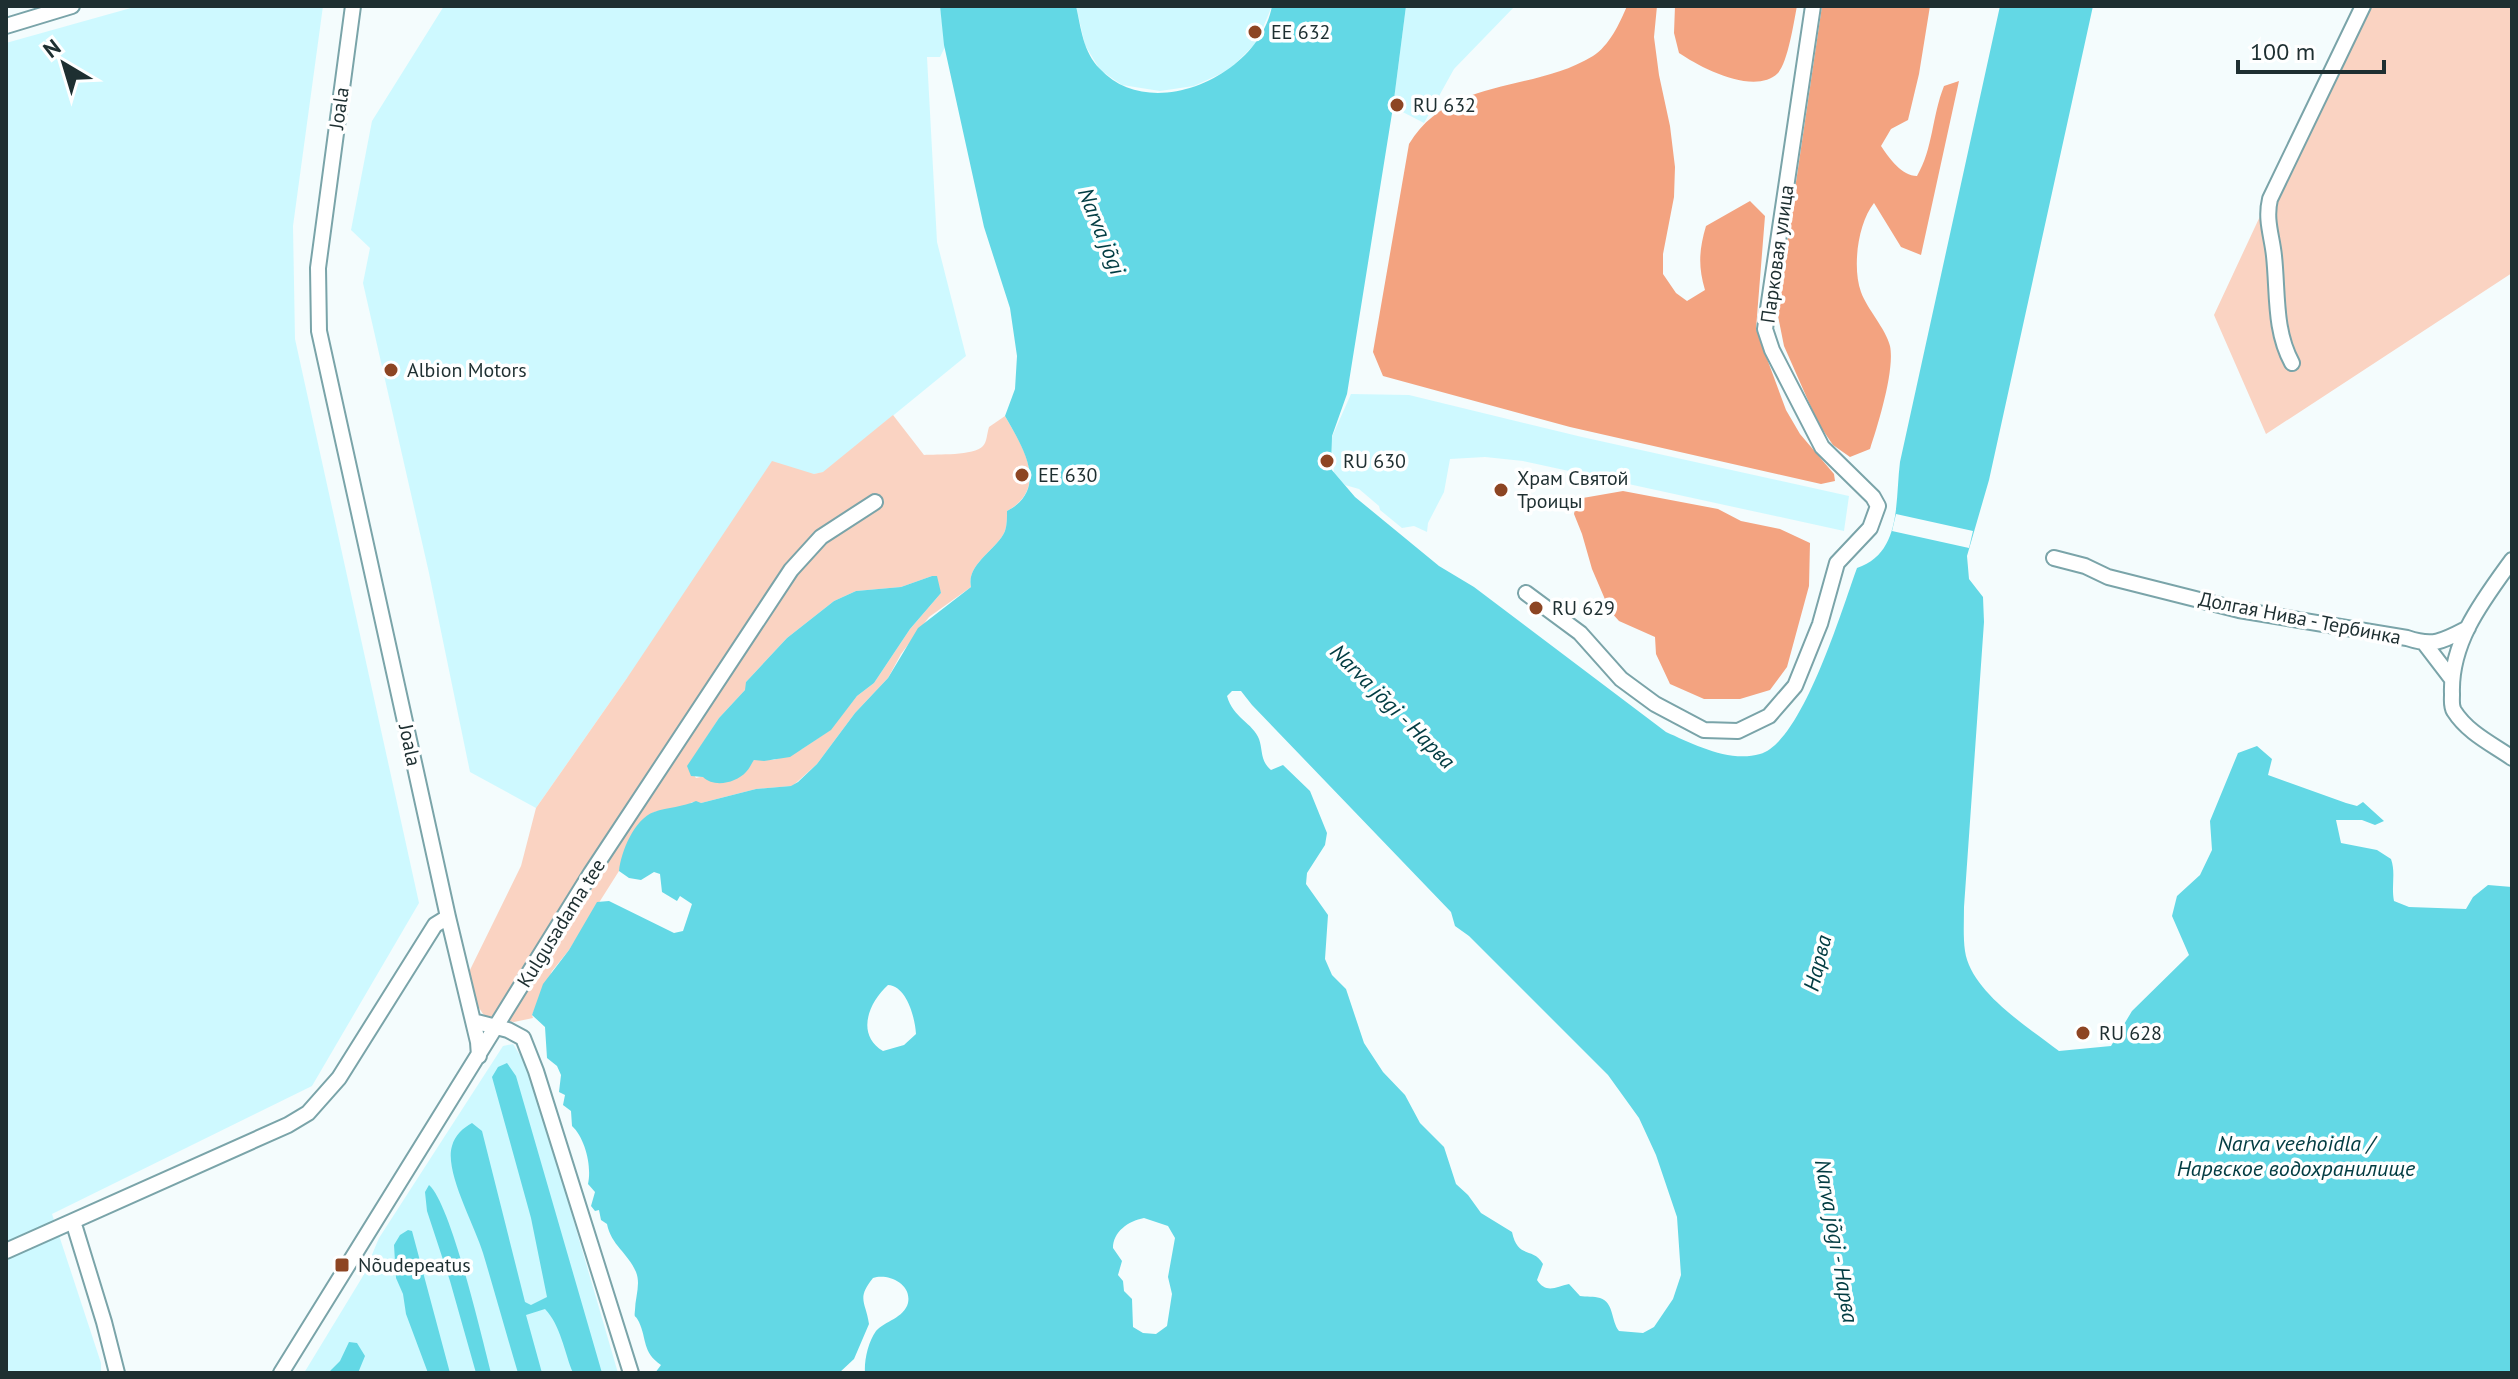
<svg xmlns="http://www.w3.org/2000/svg" width="2518" height="1379" font-family="'PT Sans',sans-serif">
<style>
.built{fill:#cef9ff}
.green{fill:#fad3c2;fill-rule:evenodd}
.forest{fill:#f3a380}
.water{fill:#63d8e5;fill-rule:evenodd}
.pier{fill:#f4fcfd}
.lines{fill:none;stroke-linecap:round;stroke-linejoin:round}
.minor-casing{stroke:#7aa4a9;stroke-width:18}
.minor{stroke:#fff;stroke-width:14}
.poi-dot{fill:#8d4523;stroke:#fff;stroke-width:3}
.labels{text-anchor:middle;stroke-width:7;stroke-linejoin:round;paint-order:stroke}
.poi-label{font-size:20px;fill:#1e2f31;stroke:#fff;text-anchor:start}
.street-label{font-size:20px;fill:#1e2f31;stroke:#fff}
.water-label{font-size:22px;font-style:italic;fill:#023c42;stroke:#fff}
</style>
<rect width="100%" height="100%" fill="#f4fcfd"/>
<path class="built" d="M138 6H323L293 226 295 339 419 903 312 1086 52 1214 101 1363V1373H6V43Z
M444 6H940L945 47 940 57H927L937 242 966 356 824 472 814 474 627 678 536 808 470 772 429 573 363 283 370 248 351 230 372 121Z
M1076 6H1272L1257 42 1229 70 1194 86 1160 91 1122 85 1100 70 1085 45Z
M1406 6H1515L1454 69 1424 123 1393 107Z
M1351 394 1409 395 1582 437 1849 496 1844 531 1523 461 1485 457 1450 459 1444 492 1428 523 1427 532 1414 526 1402 528 1380 510 1379 506 1359 489 1345 485 1334 473 1331 439Z
M513 1044 530 1071 618 1373H304L363 1276 379 1238 503 1046Z"/>
<path class="green" d="M2358 6H2512V273L2266 434 2214 315Z
M893 415 924 455C937 454 974 456 983 446 987 442 987 433 989 427L1005 416C1022 446 1050 487 1007 511 1007 517 1007 525 1005 531 997 550 966 564 971 587L929 617 901 654 888 678 855 713 817 764 797 782 792 786 756 789 701 803 692 802 688 806 654 812 644 819 630 837 619 871 569 950 552 971 532 1015 533 1018 514 1022 489 1018 483 1014 472 997 468 974 521 866 536 808 627 678 772 461 814 474 823 472ZM932 576 941 593 910 629 874 683 857 696 830 730 802 749 774 760H754L749 766 696 778 688 766 719 718 746 689V682L787 638 834 601 856 591 901 587Z"/>
<path class="forest" d="M1627 6H1657L1654 37 1659 75 1670 126 1675 167 1674 197 1663 254V274L1676 293 1687 301 1705 290C1698 266 1699 250 1706 226L1750 201 1765 216 1756 329 1786 410 1800 434 1834 474 1835 481 1821 484 1570 427 1383 376 1373 352 1409 144C1451 76 1533 93 1593 56 1609 46 1620 23 1627 6Z
M1675 6H1797C1794 21 1788 62 1778 73 1755 96 1701 68 1679 53L1674 33Z
M1822 6H1930L1919 74 1908 120 1891 129 1881 146C1889 158 1902 176 1917 176 1933 149 1932 116 1944 86L1959 81 1921 255 1901 247 1874 203C1858 223 1852 267 1861 292 1867 309 1886 329 1890 346 1895 370 1878 425 1870 449L1850 457 1833 445 1818 423 1784 346 1777 311Z
M1623 491 1718 509 1741 521 1780 529 1810 543 1809 586 1787 667 1770 690 1740 699H1704L1670 684 1656 654 1655 637 1619 621 1610 611 1592 569 1582 534 1574 514 1577 499Z"/>
<path class="water" d="M940 6H1076C1081 28 1083 52 1100 69 1151 124 1259 76 1272 6H1406L1393 107 1347 394 1332 436 1331 469 1355 497 1439 566 1474 587 1666 732C1693 744 1729 763 1760 754 1802 743 1842 609 1857 568 1902 553 1895 501 1900 462L2000 6H2093L1989 480 1967 556 1969 579 1983 597 1984 622 1964 907C1964 921 1963 937 1965 951 1971 992 2028 1027 2059 1051L2111 1046 2132 1011 2189 955 2172 916 2177 896 2200 875 2212 850 2210 821 2238 753 2257 746 2272 759 2268 775 2346 803 2357 806 2363 802 2384 821 2375 825 2362 820H2336L2341 843 2377 850 2391 859C2396 873 2391 886 2394 901L2409 907 2466 909 2473 897 2488 885 2512 887V1373H865C864 1361 868 1342 876 1331 885 1321 904 1318 908 1303 912 1283 887 1273 873 1278 856 1299 866 1302 869 1324L854 1359 839 1373H655L661 1365C642 1352 647 1339 639 1322 635 1313 634 1320 635 1310 635 1298 641 1284 636 1272 628 1253 611 1245 607 1224L601 1220 599 1210 595 1211 591 1206 595 1192 588 1184C592 1166 585 1138 572 1126L571 1111 563 1105 565 1095 559 1092 561 1075 557 1066 547 1058 545 1027 532 1015 543 984 569 950 597 902 609 901 674 933 683 931 692 904 680 896 677 901 662 892 660 874 654 872 641 880 629 878 619 871C621 852 634 819 654 812 668 807 683 807 696 801L701 803 756 789 791 786 798 782 817 764 855 713 888 678 918 628 971 587C966 564 997 550 1005 531 1007 525 1007 517 1007 511 1050 488 1022 446 1005 416L1015 389 1017 356 1010 308 984 227 944 45ZM1232 691H1241L1252 705 1451 912 1455 926 1469 936 1608 1075 1639 1118 1656 1155 1677 1217 1681 1275 1673 1299 1654 1327 1643 1333 1619 1331C1611 1321 1614 1302 1600 1298 1594 1296 1586 1297 1580 1296L1569 1284C1556 1287 1546 1294 1537 1280L1543 1264C1533 1246 1518 1260 1512 1232L1481 1213 1468 1195 1456 1184 1444 1147 1420 1123 1405 1095 1383 1072 1364 1043 1346 989 1332 975 1325 959 1328 915 1306 884 1307 873 1325 845 1327 833 1310 791 1283 765 1271 770C1260 761 1263 750 1259 739 1253 723 1233 718 1227 696ZM888 985C907 986 915 1018 916 1034L904 1045 883 1051C856 1035 868 1003 888 985ZM1144 1218 1168 1226 1175 1238 1168 1277 1172 1294 1167 1326 1156 1334 1143 1333 1133 1327 1132 1299 1124 1291 1123 1281 1118 1275 1122 1261 1113 1248C1113 1232 1128 1221 1144 1218Z
M932 576H937L941 593 910 629 874 683 857 696 831 730 790 757 764 761 754 760C751 764 750 768 746 772 736 783 714 788 703 777L691 776 687 766 719 718 745 690 746 682 787 638 834 601 856 591 901 587Z
M507 1063 516 1076 602 1373H573C564 1351 561 1326 545 1309L526 1315 542 1373H518C506 1333 495 1293 483 1253 475 1226 444 1171 452 1146 455 1135 463 1128 472 1123L482 1131 525 1302 531 1305 547 1297 531 1218 492 1077 498 1067Z
M429 1185C451 1204 482 1338 491 1373H476L450 1281 427 1211 425 1192Z
M408 1230 412 1231 450 1373H428L406 1314 403 1294 396 1278 394 1245 400 1235Z
M349 1342 357 1343 365 1356 358 1373H328L340 1361Z"/>
<path class="pier" d="M1896 514 1973 531 1969 548 1892 531Z"/>
<g class="lines">
<g class="minor-casing">
<path id="minor" d="M353 6 318 268 319 331 448 917 478 1042 479 1056
M6 26 72 6
M2292 363C2274 330 2278 293 2274 256 2272 236 2265 220 2270 199L2363 6
M2054 558 2085 566 2108 577 2239 610 2407 638C2434 647 2443 641 2468 628
M2512 560C2483 600 2450 642 2452 694 2452 701 2451 706 2454 711 2468 733 2492 744 2512 758
M1526 593 1580 633 1621 679 1655 704 1704 730 1738 731 1769 716 1795 686 1820 624 1837 563 1870 528 1878 506 1873 497 1822 447 1772 350 1765 329 1813 6
M2425 644 2451 678
M473 1021 508 1030 523 1038 536 1071 631 1373
M73 1221 104 1322 117 1373
M6 1251 288 1125 308 1113 339 1078 435 925 448 917
M281 1373 591 873 791 570 821 537 875 502"/>
</g>
<use href="#minor" class="minor"/>
</g>
<g class="poi-dot">
<circle cx="1255" cy="32" r="8"/>
<circle cx="1397" cy="105" r="8"/>
<circle cx="391" cy="370" r="8"/>
<circle cx="1327" cy="461" r="8"/>
<circle cx="1022" cy="475" r="8"/>
<circle cx="1501" cy="490" r="8"/>
<circle cx="1536" cy="608" r="8"/>
<circle cx="2083" cy="1033" r="8"/>
<rect x="334" y="1257" width="16" height="16" rx="4"/>
</g>
<g class="labels">
<g class="poi-label">
<text x="1271" y="39">EE 632</text>
<text x="1413" y="112">RU 632</text>
<text x="407" y="377">Albion Motors</text>
<text x="1343" y="468">RU 630</text>
<text x="1038" y="482">EE 630</text>
<text x="1517" y="485">Храм Святой<tspan x="1517" dy="23">Троицы</tspan></text>
<text x="1552" y="615">RU 629</text>
<text x="2099" y="1040">RU 628</text>
<text x="358" y="1272">Nõudepeatus</text>
</g>
<g class="street-label">
<text transform="translate(339 108) rotate(-82)" y="7">Joala</text>
<text transform="translate(1777 254) rotate(-82)" y="7">Парковая улица</text>
<text transform="translate(2300 618) rotate(11)" y="7">Долгая Нива - Тербинка</text>
<text transform="translate(410 745) rotate(78)" y="7">Joala</text>
<text transform="translate(561 923) rotate(-58)" y="7">Kulgusadama tee</text>
</g>
<g class="water-label">
<text transform="translate(1102 231) rotate(68)" y="8">Narva jõgi</text>
<text transform="translate(1393 706) rotate(45)" y="8">Narva jõgi - Нарва</text>
<text transform="translate(1817 963) rotate(-76)" y="8">Нарва</text>
<text x="2296" y="1151">Narva veehoidla /<tspan x="2296" dy="25">Нарвское водохранилище</tspan></text>
<text transform="translate(1837 1241) rotate(80)" y="8">Narva jõgi - Нарва</text>
</g>
</g>
<rect width="2518" height="1379" fill="none" stroke="#1e2f31" stroke-width="16"/>
<g transform="translate(64 64) rotate(322)" stroke="#ffffff" stroke-width="6" paint-order="stroke">
<path d="M0-6L14 30L0 20L-14 30Z" fill="#1e2f31"/>
<text y="-12" font-size="22" font-weight="bold" text-anchor="middle" fill="#1e2f31">N</text>
</g>
<path d="M2238 60v12h146v-12" fill="none" stroke="#1e2f31" stroke-width="4"/>
<text x="2250" y="60" font-size="24" fill="#1e2f31" stroke="#ffffff" stroke-width="6" paint-order="stroke">100 m</text>
</svg>
